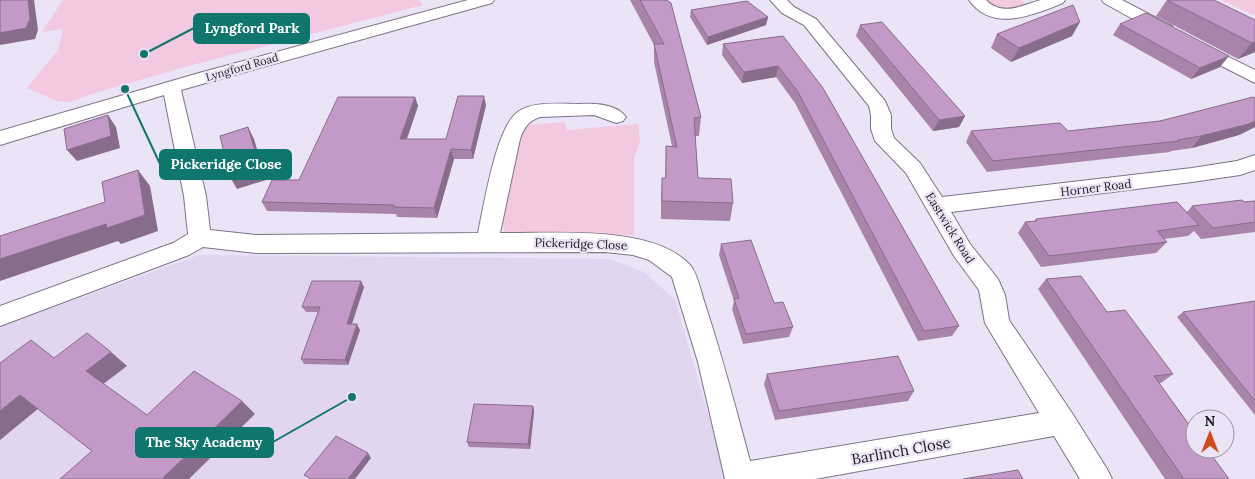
<svg xmlns="http://www.w3.org/2000/svg" width="1255" height="479" font-family="Lora,serif">
<style>
.built{fill:#e1d5f0}
.green{fill:#f3c8e1}
.lines{fill:none;stroke-linecap:round;stroke-linejoin:round}
.minor-casing{stroke:#7c7485;stroke-width:2}
.minor{fill:#fff;fill-rule:evenodd}
.wall{fill:#a884ab}
.shaded-wall{fill:#886c8b}
.building{fill:#c39ac7;stroke:#886c8b}
.labels{text-anchor:middle;stroke-width:4.5;stroke-linejoin:round;paint-order:stroke}
.far-street-label{font-size:11px;fill:#1f1b22;stroke:#ebe3f6}
.street-label{font-size:12px;fill:#1f1b22;stroke:#ebe3f6}
.near-street-label{font-size:15px;fill:#1f1b22;stroke:#ebe3f6}
.leader{fill:none;stroke:#0f766e;stroke-width:2}
.callout-dot{fill:#0f766e;stroke:#ebe3f6;stroke-width:2}
.callout{fill:#0f766e;stroke:#0f766e;stroke-width:2}
.callout-label{font-size:14px;text-anchor:middle;font-weight:bold;fill:#fff}
</style>
<rect width="100%" height="100%" fill="#ebe3f6"/>
<path class="built" d="M199 255 609 259 644 272 675 300 727 479H0V327Z"/>
<path class="green" d="M63 0H419L423 5 192 65 88 95 71 102 57 101 27 88 58 50 63 29 42 32Z
M987 0H1020L1025 3 1023 4 1025 7C1011 10 998 10 987 0Z
M1221 0H1255V14L1253 15Z
M565 122 567 130 638 124 640 141 634 159V235L504 232C500 216 514 156 519 138 521 133 525 129 528 125Z"/>
<g class="lines">
<g class="minor-casing">
<path id="minor" d="M468 0H494L492 3 181 90 206 196 210 230 257 235 478 233C484 206 496 125 519 111 535 101 561 104 579 104 594 103 617 104 626 117L623 121 616 123 594 115 540 117C528 121 524 128 520 139L500 233C552 234 653 224 690 265 698 274 701 293 705 304 722 356 736 408 750 461L1039 413 985 323 979 290 954 256 906 173 875 141 871 129V115L869 106 804 25 782 13 770 0H787L794 7 816 19 885 101 891 115V129L894 138 920 163 942 197 1192 168 1237 161 1255 155V170L1240 175 1192 182 951 212 970 244 998 279 1005 295 1009 320 1072 413 1107 469 1112 479H1080L1054 436 815 479H725L698 362 672 277 649 260 633 255 605 252 257 253 203 247 189 255 0 326V306L173 243 188 234 184 196 164 95 0 145V131L199 73Z
M969 0H986C1003 17 1022 5 1041 0 1048 0 1057 0 1065 0L1063 3C1033 15 992 33 969 0Z
M1102 0H1122L1172 26 1174 30 1172 34H1160L1104 3Z
M1198 42 1255 70V83L1192 51 1189 47 1192 43Z"/>
</g>
<use href="#minor" class="minor"/>
</g>
<path class="wall" d="M630 0H667L701 117 699 136H695L698 178 733 203 730 221 661 219V196L662 178H665L666 146H672L654 62V45Z
M1167 0 1255 20V52L1238 59 1156 16Z
M691 10 768 17 766 25 707 45 690 17Z
M1120 24 1220 67 1191 79 1113 35Z
M860 25 965 116 959 127 933 131 856 36Z
M997 34 1072 36 1011 62 991 48Z
M783 36 959 326 952 336 918 341 795 103 776 77 742 83 722 55 723 44Z
M415 97 418 106 407 139H446L486 105 473 159H454L437 218 397 217 396 214 267 211 262 202 299 180Z
M1255 98V127L1239 135 1192 148 1171 151 1170 152 987 172 966 142 971 131H1068L1160 121Z
M1255 201V232L1201 239 1194 231 1188 236 1164 239 1167 242 1156 253 1041 267 1018 233 1025 222 1035 221 1036 219 1187 212 1192 206Z
M721 244 774 303 793 327 789 337 743 344 732 309 734 301 719 255Z
M1046 279 1107 312 1173 374 1161 383H1159L1229 479H1165L1038 289Z
M364 287 352 324 360 330 348 365 304 364 301 359 318 312H306L302 307Z
M1255 301V415L1177 317 1183 312Z
M767 374 914 391 908 401 775 420 764 384Z
M533 406 534 411 530 449 469 447 467 442Z"/>
<path class="shaded-wall" d="M28 0H34L38 30 35 39 0 45V33Z
M768 17 766 25 707 45 708 37Z
M1080 22 1072 36 1011 62 1019 48Z
M1255 42V52L1238 59 1252 43Z
M1229 56 1220 67 1191 79 1200 68Z
M778 66 776 77 742 83 744 72Z
M484 96 486 105 473 159 471 150Z
M415 97 418 106 403 149 400 139Z
M108 115 116 127 120 148 77 161 67 150Z
M965 116 959 127 933 131 939 120Z
M1255 121V127L1239 135 1192 148 1201 136Z
M248 127 254 139 266 180 237 189 230 177Z
M451 149 454 159 437 218 434 208Z
M138 170 150 186 158 231 121 244 118 241 0 281V259L106 224Z
M361 281 364 287 350 329 347 324Z
M357 324 360 330 348 365 345 360Z
M111 352 127 366 102 385 86 371Z
M20 395 39 408 0 440V411Z
M242 401 255 414 189 479H162Z
M533 406 534 411 530 449 528 444Z
M368 453 371 458 355 479H348Z"/>
<path class="building" d="M0 0H28L30 19 26 28 0 33Z
M640 0H667L671 3 701 117 694 118 698 178 731 179 733 203 662 201V178H666V146L677 147 654 44H664Z
M1167 0H1214L1255 20V42L1252 43Z
M747 1 768 17 708 37 691 10Z
M1073 5 1080 22 1019 48 997 34Z
M1146 13 1229 56 1200 68 1120 24Z
M882 22 965 116 939 120 860 25Z
M783 36 823 88 959 326 924 331 798 92 778 66 744 72 723 44Z
M458 96H484L471 150 451 149 434 208 394 207V205L262 202 272 180H299L338 97H415L400 139H446Z
M1253 97 1255 98V121L1249 124 1201 136 1178 140 1179 141 993 161 971 131 1060 123 1068 131 1160 121Z
M108 115 111 136 67 150 64 129Z
M248 127 260 168 230 177 220 136Z
M138 170 145 215 107 228 106 224 0 259V236L105 202 102 182Z
M1242 200 1244 202 1255 201V222L1213 228 1192 206Z
M1177 202 1199 225 1157 231 1167 242 1049 256 1025 222 1037 221 1036 219Z
M751 240 774 303 783 302 793 327 746 334 734 299 739 298 721 244Z
M1081 276 1107 312 1125 310 1173 374 1154 376 1195 433V449H1207L1229 479H1184L1046 279Z
M312 281H361L347 324H357L345 360 301 359 320 307H302Z
M1255 301V401L1183 312Z
M87 333 111 352 86 371 147 415 194 371 242 401 162 479H60L92 451 20 395 0 411V363L31 340 54 358Z
M898 356 914 391 779 411 767 374Z
M474 404 533 406 528 444 467 442Z
M336 436 368 453 348 479H311L304 475Z
M1018 470 1023 479H963Z"/>
<g class="labels">
<g class="far-street-label">
<text transform="translate(242 67) rotate(-16)" y="4">Lyngford Road</text>
</g>
<g class="street-label">
<text transform="translate(1096 188) rotate(-7)" y="4">Horner Road</text>
<text transform="translate(950 228) rotate(58)" y="4">Eastwick Road</text>
<text transform="translate(581 244) rotate(2)" y="4">Pickeridge Close</text>
</g>
<g class="near-street-label">
<text transform="translate(901 451) rotate(-10)" y="5">Barlinch Close</text>
</g>
</g>
<path class="leader" d="M144 54L194 28M125 89L160 164M352 397L273 442"/>
<g class="callout-dot">
<circle cx="144" cy="54" r="5"/>
<circle cx="125" cy="89" r="5"/>
<circle cx="352" cy="397" r="5"/>
</g>
<g class="callout">
<rect x="194" y="14" width="115" height="29" rx="5"/>
<rect x="160" y="150" width="131" height="29" rx="5"/>
<rect x="136" y="428" width="137" height="29" rx="5"/>
</g>
<g class="callout-label">
<text x="252" y="33">Lyngford Park</text>
<text x="226" y="169">Pickeridge Close</text>
<text x="204" y="447">The Sky Academy</text>
</g>
<g transform="translate(1210 434)"><circle r="24" fill="#ebe3f6" stroke="#9993a1"/>
<path d="M0-4L9 19L0 12L-9 19Z" fill="#d24a1c"/>
<text y="-8" font-size="14" font-weight="bold" text-anchor="middle" fill="#1f1b22">N</text>
</g>
</svg>
